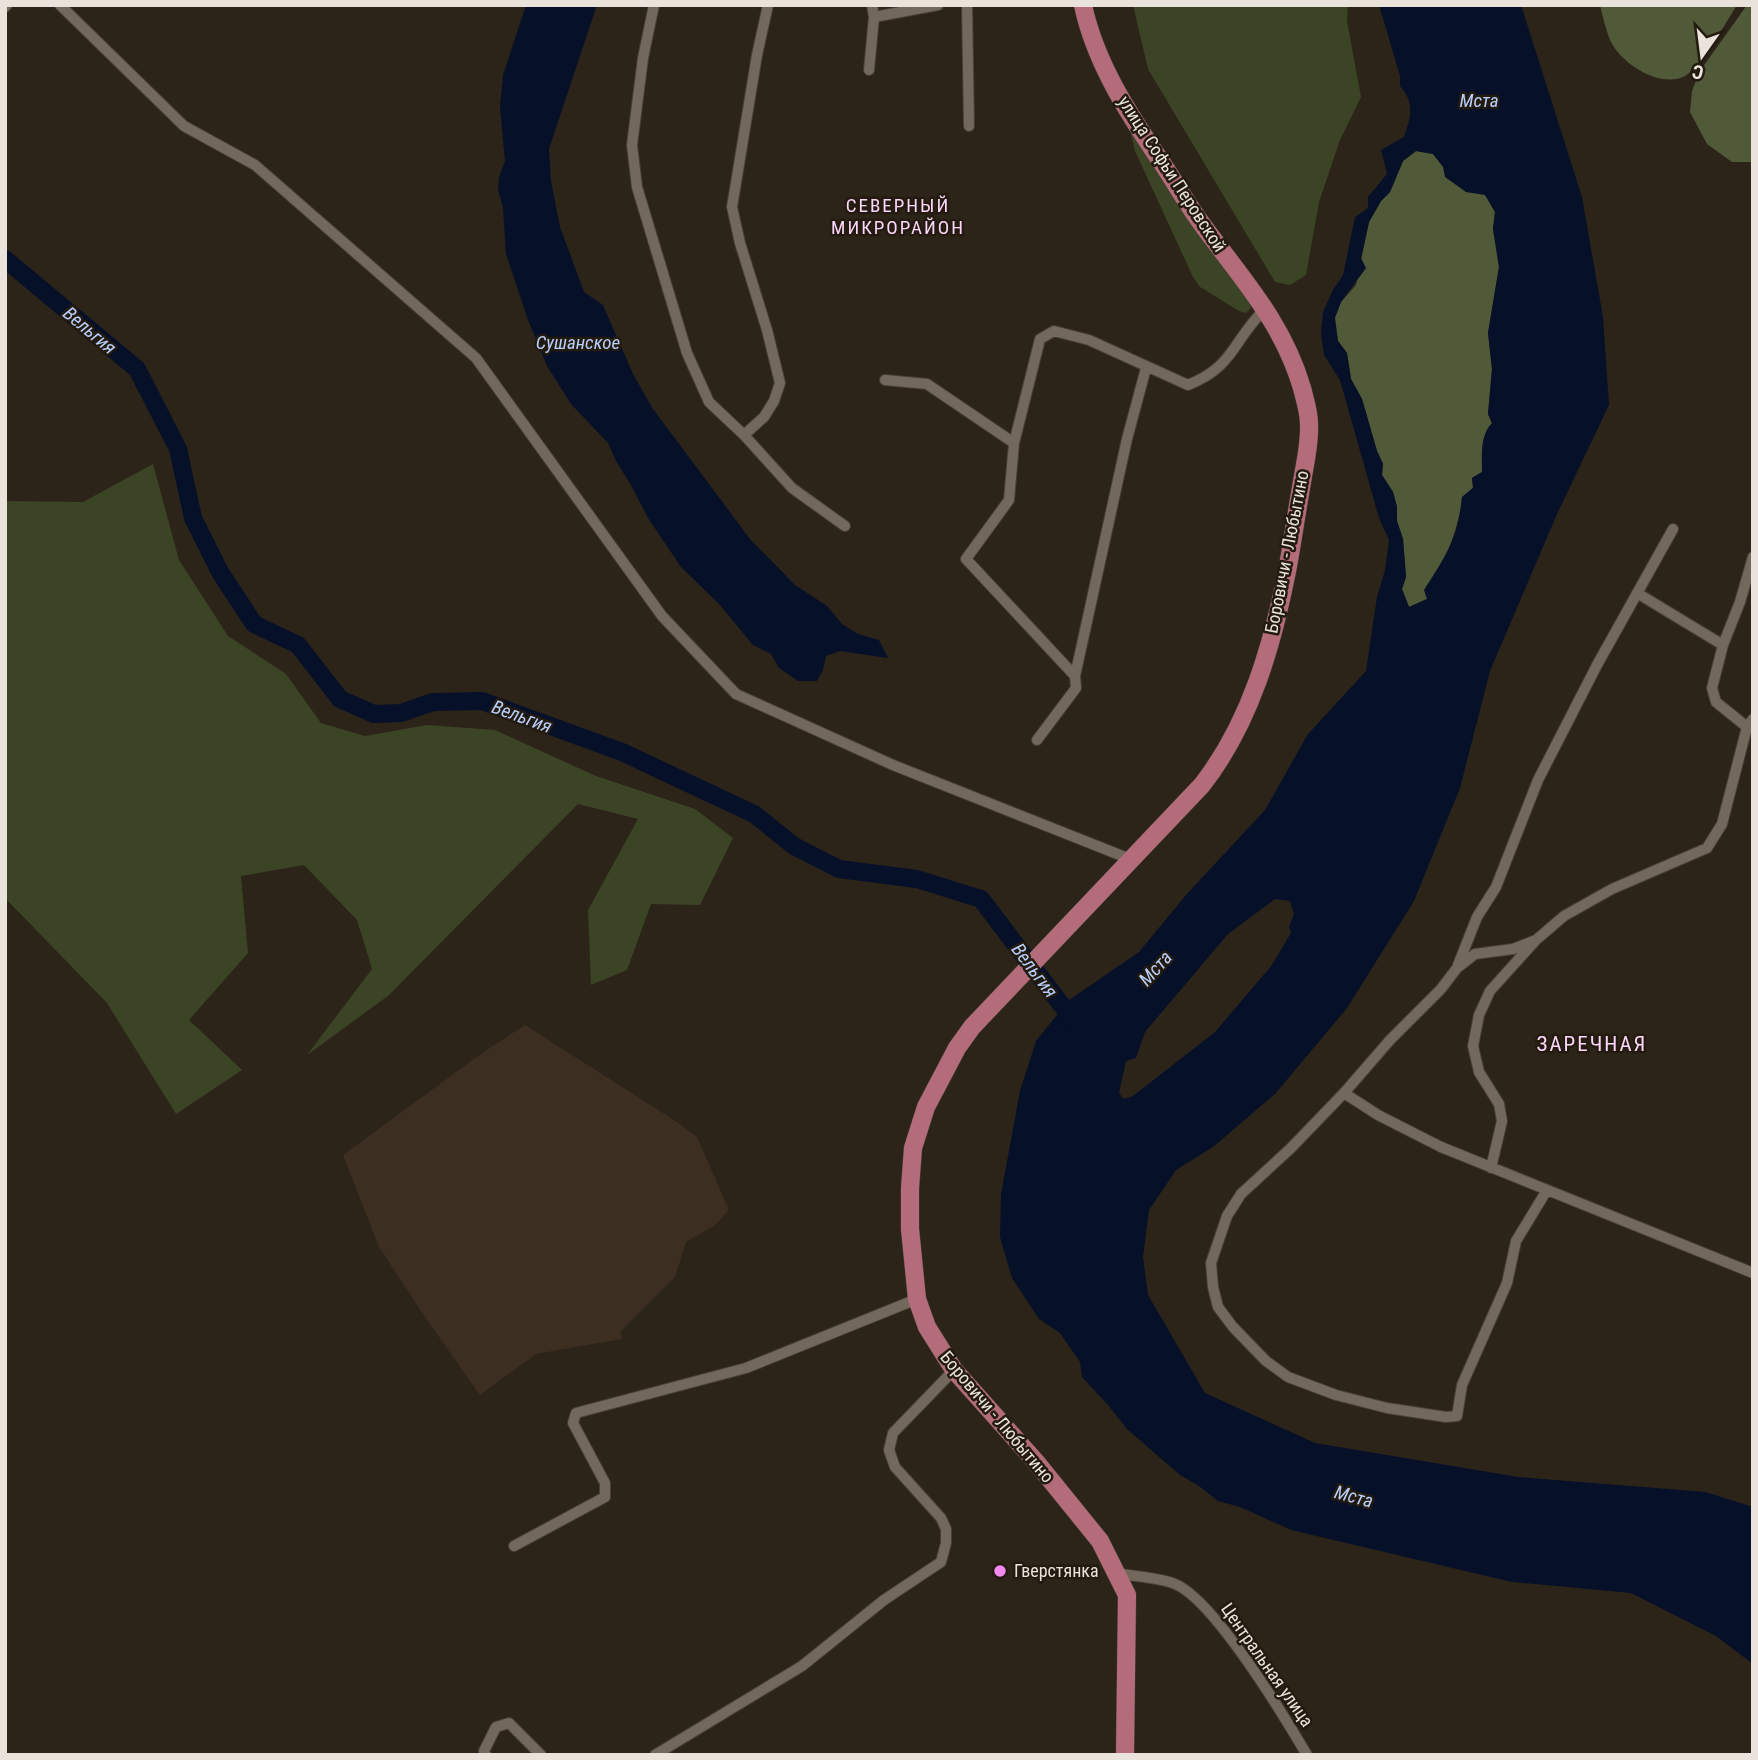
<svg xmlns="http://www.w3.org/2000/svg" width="1758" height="1760" font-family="'Roboto Condensed',sans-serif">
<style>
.industrial{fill:#3c2e21}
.green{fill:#3b4425}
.forest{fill:#505a39}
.water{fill:#061029;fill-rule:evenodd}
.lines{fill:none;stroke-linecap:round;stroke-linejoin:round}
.river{stroke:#061029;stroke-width:18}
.street-casing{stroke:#484038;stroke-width:12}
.primary-casing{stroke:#484038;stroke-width:19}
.street{stroke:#73685c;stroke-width:10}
.primary{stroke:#b46c7b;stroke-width:18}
.poi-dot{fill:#f489f0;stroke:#231a10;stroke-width:2.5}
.labels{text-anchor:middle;stroke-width:5;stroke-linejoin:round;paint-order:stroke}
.street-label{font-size:18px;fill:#eae3dc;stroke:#231a10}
.poi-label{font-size:18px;fill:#eae3dc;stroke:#231a10;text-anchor:start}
.water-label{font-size:19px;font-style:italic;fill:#b8cffb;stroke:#231a10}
.neighbourhood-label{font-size:19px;letter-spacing:2px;fill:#fbd6f8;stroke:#231a10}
.quarter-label{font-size:21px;letter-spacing:2px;fill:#fbd6f8;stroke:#231a10}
</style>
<rect width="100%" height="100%" fill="#2d2419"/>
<path class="industrial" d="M525 1025 677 1122 697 1137 729 1210 715 1225 686 1242 675 1277 621 1331 622 1339 536 1354 480 1395 425 1317 379 1247 343 1155 482 1053Z"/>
<path class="green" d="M1133 5H1348L1347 21 1361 97 1340 140 1319 202 1306 275 1290 285 1275 282 1148 69Z
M1132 128 1250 303 1251 308 1246 313 1239 311 1200 287 1193 277 1135 151 1131 134Z
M153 464 179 560 228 636 286 674 321 723 365 736 427 725 495 730 596 776 695 809 733 838 700 905 651 904 627 970 591 985 588 910 638 819 578 804 388 996 307 1055 372 969 357 920 304 865 241 876 248 953 189 1020 242 1070 176 1114 107 1003 5 898V501L83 502Z"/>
<path class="forest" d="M1600 5H1737C1727 21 1700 68 1685 76 1661 89 1622 64 1611 42 1606 31 1603 17 1600 5Z
M1747 5H1753V162H1732L1707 144 1690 112 1692 91 1700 71Z
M1416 151 1433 154 1466 192 1485 194 1495 212 1493 229 1499 267 1488 333 1492 369 1488 414 1492 424C1480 435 1482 456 1482 472L1472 478 1473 488 1462 497C1458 537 1442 562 1427 599L1409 607 1402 589 1406 577 1403 539 1397 521V507L1393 492 1382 475 1383 464 1377 451 1362 399 1351 379 1347 353 1338 341 1334 318 1341 302 1356 285 1369 222 1381 201 1390 192 1403 161Z"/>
<path class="water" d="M526 5H597L549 149 551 181 560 227 584 292 603 305 633 374 653 409 750 539 795 585 827 606 842 624 858 634 879 640 888 658 840 651 826 656 823 670 817 681H798L779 668 771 654 753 645 720 605 681 567 648 518 631 485 616 461 608 443 571 404 547 366 528 320 506 254 503 208 498 190 499 177 505 161 500 107 503 75Z
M1379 5H1521L1582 197 1603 317 1609 405 1557 514 1490 671 1460 788 1414 901 1347 1008 1275 1094 1213 1147 1176 1170 1149 1210 1143 1257 1148 1295 1205 1393 1315 1443 1518 1477 1706 1492 1753 1507V1664L1716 1636 1631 1593 1512 1582 1291 1530 1240 1507 1218 1501 1199 1486 1180 1475 1127 1429 1108 1405 1082 1377 1080 1362 1060 1333 1039 1319 1012 1278 1000 1237 1001 1194 1020 1091 1036 1041 1069 1000 1139 952 1186 895 1265 810 1308 734 1366 671 1377 597 1385 570 1389 540 1379 518 1340 380 1324 355 1321 333 1323 312 1333 290 1343 275 1355 217 1368 208V197L1387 174 1381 150 1404 137C1411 116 1415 103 1400 86V76ZM1416 151 1433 154 1443 167 1445 177 1466 192 1485 195 1495 212 1493 229 1499 267 1488 333 1492 369 1488 414 1492 423C1480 435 1482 456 1482 472L1472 478 1473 488 1462 497C1458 538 1446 556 1424 590L1427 599 1409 607 1402 589 1406 577 1403 539 1397 521V507L1393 492 1382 475 1383 464 1377 451 1362 399 1351 379 1347 353 1338 341 1335 318 1341 302 1366 268 1361 258 1369 222 1381 201 1390 192 1403 161ZM1275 899 1290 901 1294 914 1289 927 1291 933 1272 965 1215 1032 1133 1096 1124 1099 1119 1093 1126 1061 1136 1058 1145 1032 1228 934Z"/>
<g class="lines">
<path class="river" d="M5 259 137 369 178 449 193 518 220 572 254 624 298 645 340 699 374 714 401 713 433 702 482 701 622 752 754 814 794 846 839 869 917 879 981 899 1076 1024"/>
<g class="street-casing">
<path id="street" d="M60 5 184 126 255 165 476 358 662 616 736 694 893 765 1130 859
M654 5 643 58 632 145 637 187 687 353 709 402 744 435 792 488 845 526
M967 5 969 126
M5 7 7 5
M874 17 938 5
M869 70 874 17 872 5
M885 380 927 384 1014 443 1009 500 966 559 1075 676
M744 435 764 417 774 401 780 383 767 330 740 243 732 207 757 55 768 5
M1014 443 1040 339 1054 331 1089 340 1188 385C1235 366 1232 341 1265 309
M1637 593 1723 645
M1747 727 1716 702 1712 688 1723 645 1740 602 1753 557
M1037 740 1076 688 1075 676 1127 439 1146 368
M1536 940 1513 949 1475 954 1457 968 1441 989 1390 1040 1344 1093 1291 1148 1241 1194 1227 1216 1211 1263 1213 1287 1218 1307 1233 1327 1266 1361 1288 1377 1336 1395 1387 1408 1446 1417 1457 1416 1462 1385 1507 1283 1516 1241 1547 1190
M1458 965 1477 917 1496 887 1538 780 1597 665 1673 529
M1344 1093 1378 1115 1441 1147 1753 1273
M1491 1168 1502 1121 1499 1104 1479 1072 1473 1046 1479 1015 1490 991 1536 940 1564 916 1612 889 1707 848 1722 824 1747 727 1753 719
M514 1546 605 1497V1483L573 1423 576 1413 746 1368 917 1299
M1116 1573C1135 1577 1158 1577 1175 1584 1214 1600 1284 1716 1307 1755
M486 1755 484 1751 496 1727 509 1723 541 1755
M655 1755 802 1666 884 1600 941 1562 946 1543V1529L941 1518 895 1467 889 1450 893 1433 954 1370"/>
</g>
<g class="primary-casing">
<path id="primary" d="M1083 5C1095 62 1128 113 1160 160 1175 182 1188 206 1204 227 1243 280 1283 323 1302 388 1305 400 1309 412 1309 424 1310 444 1305 463 1302 482 1297 510 1293 538 1288 566 1273 643 1251 722 1202 785L972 1027 957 1048 926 1107 913 1148 910 1188V1229L917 1299 927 1327 954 1370 1036 1462 1100 1541 1127 1595 1125 1755"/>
</g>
<use href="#street" class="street"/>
<use href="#primary" class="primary"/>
</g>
<circle class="poi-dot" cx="1000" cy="1571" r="7"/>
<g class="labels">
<g class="street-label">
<text transform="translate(1172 174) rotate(57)" y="6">улица Софьи Перовской</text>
<text transform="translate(1287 552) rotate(-79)" y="6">Боровичи - Любытино</text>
<text transform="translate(997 1417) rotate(50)" y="6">Боровичи - Любытино</text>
<text transform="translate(1267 1665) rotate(55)" y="6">Центральная улица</text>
</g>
<g class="poi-label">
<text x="1014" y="1577">Гверстянка</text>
</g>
<g class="water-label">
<text x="1479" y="107">Мста</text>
<text transform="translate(90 330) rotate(40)" y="7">Вельгия</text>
<text x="578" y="349">Сушанское</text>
<text transform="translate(522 716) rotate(20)" y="7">Вельгия</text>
<text transform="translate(1155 968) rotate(-48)" y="7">Мста</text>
<text transform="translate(1035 970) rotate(53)" y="7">Вельгия</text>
<text transform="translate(1354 1496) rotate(15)" y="7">Мста</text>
</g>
<g class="neighbourhood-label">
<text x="898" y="212">СЕВЕРНЫЙ<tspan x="898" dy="22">МИКРОРАЙОН</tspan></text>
</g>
<g class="quarter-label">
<text x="1592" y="1051">ЗАРЕЧНАЯ</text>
</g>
</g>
<rect width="1758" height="1760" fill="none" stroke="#eae3dc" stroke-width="14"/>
<g transform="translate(1702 56) rotate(194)" stroke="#231a10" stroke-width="5" paint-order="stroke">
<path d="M0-5L12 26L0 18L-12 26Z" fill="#eae3dc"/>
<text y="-10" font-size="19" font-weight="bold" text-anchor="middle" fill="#eae3dc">С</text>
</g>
</svg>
